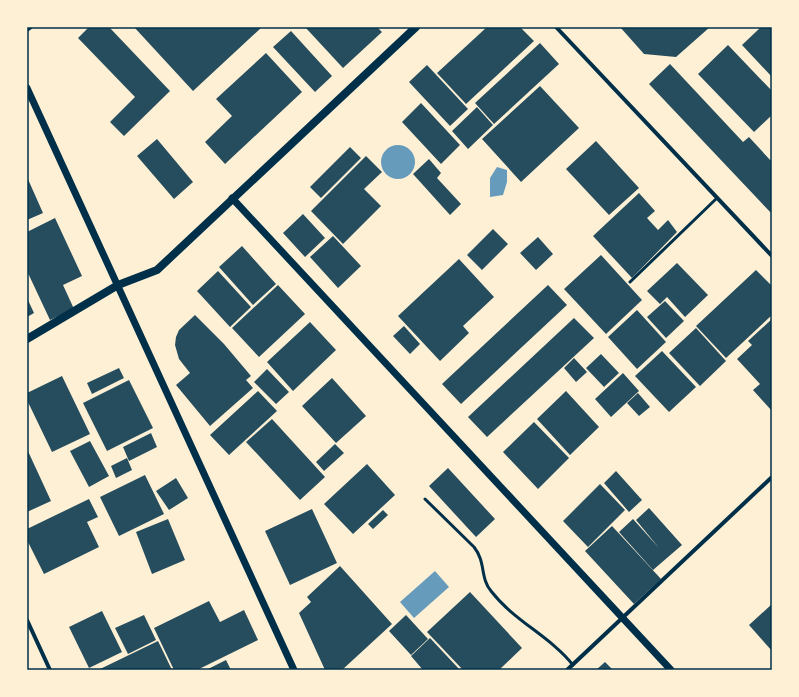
<svg xmlns="http://www.w3.org/2000/svg" width="799" height="697" font-family="'DejaVu Sans',sans-serif">
<style>
.water{fill:#669bbc}
.building{fill:#264d5e}
.lines{fill:none;stroke-linecap:round;stroke-linejoin:round}
.service{stroke:#003049;stroke-width:3}
.minor{stroke:#003049;stroke-width:4}
.tertiary{stroke:#003049;stroke-width:7}
.secondary{stroke:#003049;stroke-width:8}
.neatline{fill:none;stroke:#003049;stroke-width:1.5}
</style>
<rect width="100%" height="100%" fill="#fdf0d5"/>
<path class="water" d="M381 162a17 17 0 1 1 34 0a17 17 0 1 1-34 0Z
M497 167 507 170V182L503 195 490 197V178Z
M435 571 449 587 414 618 400 602Z"/>
<path class="building" d="M89 27H109L170 91 124 136 110 122 135 97 78 38Z
M134 27H262L193 91Z
M305 27H377L382 32 343 68Z
M487 27H520L534 41 466 104 437 73Z
M620 27H710L676 57 644 54Z
M761 27H772V77L742 45Z
M291 31 332 76 315 92 273 47Z
M540 43 559 64 494 124 475 103Z
M728 45 772 91V115L754 132 698 74Z
M266 53 302 92 225 164 205 142 232 116 216 99Z
M670 64 743 142 749 137 772 162V214L649 84Z
M427 65 468 109 450 126 409 82Z
M540 86 579 128 521 182 482 139Z
M421 103 460 145 441 164 402 122Z
M477 107 493 125 468 149 452 131Z
M157 139 193 182 174 199 137 156Z
M596 141 639 188 609 215 566 169Z
M350 147 361 158 321 198 310 187Z
M366 156 382 172 364 189 381 206 343 244 311 211Z
M429 159 441 173 437 178 461 204 450 215 413 174Z
M27 177 43 213 27 220Z
M639 193 655 211 647 218 658 230 668 220 677 232 632 278 593 236Z
M303 214 325 238 305 257 283 233Z
M55 218 82 276 63 285 74 309 50 320 27 271V232Z
M493 229 508 244 482 270 467 255Z
M333 236 361 266 338 288 310 257Z
M538 237 553 254 536 270 520 253Z
M242 246 276 284 253 305 219 267Z
M601 255 642 300 606 334 564 289Z
M459 259 494 297 463 326 469 333 440 361 398 316Z
M677 263 708 295 685 317 667 297 660 304 647 291Z
M756 270 772 286V315L726 358 696 326Z
M218 271 251 307 230 327 197 291Z
M278 285 305 314 259 357 232 328Z
M548 285 567 305 461 404 442 384Z
M27 298 34 313 27 317Z
M665 301 684 321 666 338 647 317Z
M637 310 666 342 637 369 608 337Z
M195 315 224 344 251 376 246 380 253 388 210 426 176 385 190 373 179 359 175 345 176 337 179 330Z
M574 318 594 338 487 437 468 417Z
M772 319V411L753 390 760 384 737 359 752 345 748 341Z
M310 322 336 350 293 391 267 362Z
M404 326 420 344 410 354 393 336Z
M696 328 726 361 700 386 669 353Z
M662 351 696 387 669 412 635 376Z
M601 354 619 373 604 387 586 368Z
M574 358 587 372 576 382 564 368Z
M119 368 124 378 92 394 87 383Z
M267 369 289 392 276 404 254 382Z
M623 373 639 391 611 417 595 399Z
M62 376 90 434 52 452 27 400V393Z
M332 378 366 416 336 443 302 406Z
M129 380 153 428 107 451 83 403Z
M258 391 277 411 229 455 210 435Z
M566 391 599 427 570 455 537 419Z
M638 393 650 407 639 416 627 403Z
M272 419 325 477 300 500 246 442Z
M534 422 569 458 538 489 503 452Z
M151 433 157 447 129 461 123 447Z
M90 441 109 476 89 487 70 451Z
M335 444 344 453 324 471 316 462Z
M27 449 51 501 27 512Z
M127 458 132 470 116 478 111 466Z
M367 464 395 495 353 534 324 504Z
M448 468 495 519 476 537 429 486Z
M616 471 642 500 629 512 604 483Z
M145 475 164 514 119 536 100 497Z
M176 478 188 498 169 510 156 491Z
M600 484 625 510 588 547 563 521Z
M89 499 98 517 87 522 99 547 44 574 27 540V529Z
M649 508 682 545 653 570 619 532 633 519 659 548 636 520Z
M312 509 337 563 290 585 265 531Z
M383 510 388 515 373 529 368 524Z
M168 519 185 560 152 574 136 532Z
M612 526 661 579 634 604 585 551Z
M340 566 392 624 342 670H325L299 613 311 602 307 597Z
M470 592 522 648 499 670H463L427 632Z
M209 601 220 622 244 610 258 640 197 670H174L154 628Z
M772 604V651L749 625Z
M102 611 122 652 89 668 69 627Z
M144 615 156 640 128 654 115 628Z
M406 615 428 639 411 655 389 631Z
M430 638 460 670H423L411 656Z
M158 641 172 670H98Z
M226 660 231 670H206Z
M605 662 613 670H596Z"/>
<g class="lines">
<path class="service" d="M630 282 717 198
M425 499 474 547C486 562 480 578 491 591 514 621 550 636 573 665"/>
<path class="minor" d="M556 27 772 256
M27 30 31 27
M27 620 50 670
M567 670 772 477"/>
<path class="tertiary" d="M27 88 294 670
M232 198 671 670"/>
<path class="secondary" d="M27 339 118 285 157 270 416 27"/>
</g>
<rect width="799" height="697" fill="none" stroke="#fdf0d5" stroke-width="56"/>
<rect x="28" y="28" width="743" height="641" class="neatline"/>
</svg>
